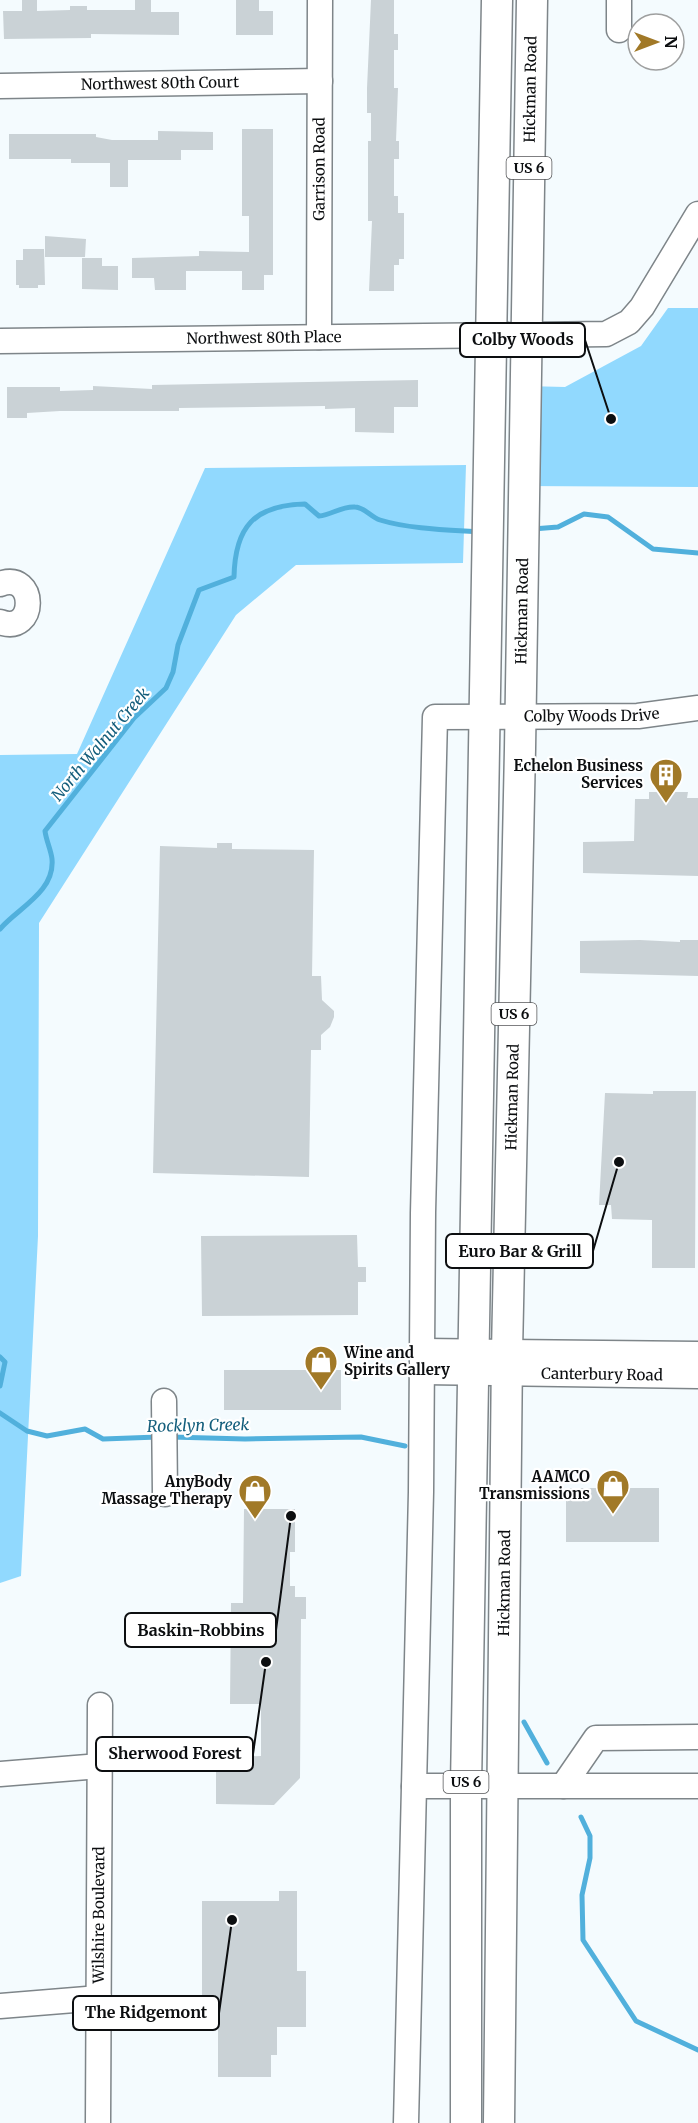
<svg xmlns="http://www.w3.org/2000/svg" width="698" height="2123" font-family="Merriweather,serif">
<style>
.green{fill:#91d9fe}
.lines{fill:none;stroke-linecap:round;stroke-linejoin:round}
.stream{stroke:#51b0dc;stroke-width:5}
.building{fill:#cad2d6}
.minor-casing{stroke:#7e8589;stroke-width:27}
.major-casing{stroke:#7e8589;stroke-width:33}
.minor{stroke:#fff;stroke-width:24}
.major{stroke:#fff;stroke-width:30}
.labels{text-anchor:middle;stroke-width:4.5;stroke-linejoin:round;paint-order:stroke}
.shield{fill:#fff;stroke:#555658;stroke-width:1.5}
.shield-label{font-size:14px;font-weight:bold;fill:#0c0e10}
.street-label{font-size:15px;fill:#0c0e10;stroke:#fff}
.poi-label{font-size:15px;font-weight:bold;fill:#0c0e10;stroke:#fff;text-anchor:end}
.water-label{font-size:16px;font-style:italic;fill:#145e7c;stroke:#fff}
.leader{fill:none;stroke:#0c0e10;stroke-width:2}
.callout-dot{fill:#0c0e10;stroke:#fff;stroke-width:2}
.callout{fill:#fff;stroke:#0c0e10;stroke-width:2}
.callout-label{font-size:16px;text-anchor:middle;font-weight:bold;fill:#0c0e10}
</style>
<rect width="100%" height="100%" fill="#f4fbfe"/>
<path class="green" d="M668 308H698V487L524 486 525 386 565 387 641 346Z
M466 465 463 563 296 565 236 615 39 923 38 1236 21 1576 0 1583V755L77 754 205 468Z"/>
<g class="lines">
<path class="stream" d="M533 529 558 527 584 514 608 517 653 549 698 553
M0 929C18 908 55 892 52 859 51 850 46 840 45 831L134 718 166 688 173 672 178 645 199 590 234 577C235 527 254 505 305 504L319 516C332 515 341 506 355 507 364 507 371 517 380 520 409 529 449 530 479 532
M0 1357 5 1362 0 1386
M0 1413 27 1431 47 1436 85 1429 103 1439 158 1437
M171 1437 245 1439 361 1437 405 1446
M524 1722 547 1763
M581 1817 590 1836V1858L582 1895 583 1940 636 2021 698 2050"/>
</g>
<path class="building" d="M22 0H37V11L70 10V6H87V10H135V0H151V12H179V35L91 34V38L4 39 3 11H22Z
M236 0H259V11H273V35H236Z
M371 0H394V34H398V50H394V88H398L396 141H399V159H394V196H398V213H404V259H399V265H394V291H369L372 221H368V141H371V113H367V88Z
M242 129H273V275H264V290H242V271H186V290H155L154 278H132V258L199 256V251L249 252V216H242Z
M158 131 213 132V150H181V160H128V187H110V163H71V159H9V134H96V137L112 140H158Z
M45 236 86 239 85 257H45Z
M23 249H44L45 285H38V288H19V285H16V260H23Z
M82 258H102V266H118V290L82 289Z
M418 380V407H394V433L355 432V408L325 409V406L179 408V411H60L27 413V418H7V387H60V391L93 390V386L152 389V385Z
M649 792H688L687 798H698V876L583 873V842L634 841 635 799H649Z
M217 843H232V849L314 850 312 976H321L322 1000 334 1011V1017L330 1027 321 1035V1050H311L309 1177 153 1173 160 846 217 848Z
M640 940 680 942V940H698V976L580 973V941Z
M653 1091H696L695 1268H652V1220L612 1219 611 1205H599L605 1093 653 1094Z
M357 1235 358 1267H366V1282H358V1315L202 1316 201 1236Z
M224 1370H341V1410H224Z
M566 1488H659V1542H566Z
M244 1509H295V1552H290V1586H295V1597H306V1619H301L300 1778 274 1805 216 1804V1757L261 1756V1704H230L231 1603H243Z
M279 1891H297V1971H306V2027H277V2055H271V2077H218V2019H202V1901H279Z"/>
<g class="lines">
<g class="minor-casing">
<g id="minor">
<path d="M619 30V0"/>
<path id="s1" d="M0 86 320 81"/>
<path id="s2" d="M319 337 320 0"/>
<path id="s3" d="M0 341 606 334 629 322 642 307 698 214"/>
<path d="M0 584C37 570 37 636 0 622"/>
<path d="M423 1351 698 1354"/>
<path id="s4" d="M424 1372 698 1376"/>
<path d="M164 1401 165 1494"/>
<path d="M0 1774 100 1766"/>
<path d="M414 1786H698"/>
<path d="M563 1786 596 1738 698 1737"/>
<path d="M0 2006 99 1998"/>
<path id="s5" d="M98 2123 100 1705"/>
<path id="s6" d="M406 2123 421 1492 423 1213 435 717 638 716 698 708"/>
</g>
</g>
<g class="major-casing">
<g id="major">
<path d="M466 2123V1786L497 0"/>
<path id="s7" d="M499 2123 507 1352 520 749 532 0"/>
</g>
</g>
<use href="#minor" class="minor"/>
<use href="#major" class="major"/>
</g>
<defs>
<g id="building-pin" transform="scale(1.725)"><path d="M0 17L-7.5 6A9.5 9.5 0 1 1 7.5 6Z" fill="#a17927" stroke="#fff"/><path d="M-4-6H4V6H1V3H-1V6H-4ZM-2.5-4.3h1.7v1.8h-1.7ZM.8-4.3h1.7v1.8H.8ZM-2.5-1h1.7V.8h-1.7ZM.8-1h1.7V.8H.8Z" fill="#fff"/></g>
<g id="shop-pin" transform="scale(1.725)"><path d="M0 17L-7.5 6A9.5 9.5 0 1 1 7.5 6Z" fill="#a17927" stroke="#fff"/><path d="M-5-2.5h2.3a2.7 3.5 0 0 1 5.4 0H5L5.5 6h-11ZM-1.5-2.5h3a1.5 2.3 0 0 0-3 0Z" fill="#fff"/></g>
</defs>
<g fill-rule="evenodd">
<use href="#building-pin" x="666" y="775"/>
<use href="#shop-pin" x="321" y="1362"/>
<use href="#shop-pin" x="613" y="1486"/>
<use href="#shop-pin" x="255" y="1491"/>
</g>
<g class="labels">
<g class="shield">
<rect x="506.5" y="157" width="45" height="22" rx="4.5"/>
<rect x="491.5" y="1003" width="45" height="22" rx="4.5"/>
<rect x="443.5" y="1771" width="45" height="22" rx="4.5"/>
</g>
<g class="shield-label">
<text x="529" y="173">US 6</text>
<text x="514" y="1019">US 6</text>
<text x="466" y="1787">US 6</text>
</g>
<g class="street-label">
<text dy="5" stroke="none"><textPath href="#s1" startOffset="160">Northwest 80th Court</textPath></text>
<text dy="5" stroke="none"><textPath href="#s7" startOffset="2034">Hickman Road</textPath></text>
<text dy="5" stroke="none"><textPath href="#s2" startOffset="168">Garrison Road</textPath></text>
<text dy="5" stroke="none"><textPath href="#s3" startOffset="264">Northwest 80th Place</textPath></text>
<text dy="5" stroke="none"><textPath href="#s7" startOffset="1512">Hickman Road</textPath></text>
<text dy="5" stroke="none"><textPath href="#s6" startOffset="1563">Colby Woods Drive</textPath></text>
<text dy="5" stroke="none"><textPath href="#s7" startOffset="1026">Hickman Road</textPath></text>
<text dy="5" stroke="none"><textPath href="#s4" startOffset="178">Canterbury Road</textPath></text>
<text dy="5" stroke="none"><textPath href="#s7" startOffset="540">Hickman Road</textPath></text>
<text dy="5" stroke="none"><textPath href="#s5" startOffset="208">Wilshire Boulevard</textPath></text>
</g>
<g class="poi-label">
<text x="643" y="771">Echelon Business<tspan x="643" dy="17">Services</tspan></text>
<text x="344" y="1358" text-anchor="start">Wine and<tspan x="344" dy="17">Spirits Gallery</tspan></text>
<text x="590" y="1482">AAMCO<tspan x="590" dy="17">Transmissions</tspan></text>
<text x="232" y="1487">AnyBody<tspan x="232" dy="17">Massage Therapy</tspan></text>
</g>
<g class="water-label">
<text transform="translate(100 744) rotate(-50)" y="6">North Walnut Creek</text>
<text transform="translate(198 1425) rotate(-1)" y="6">Rocklyn Creek</text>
</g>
</g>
<path class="leader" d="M611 419L585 340M619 1162L593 1251M291 1516L276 1630M266 1662L253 1754M232 1920L219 2013"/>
<g class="callout-dot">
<circle cx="611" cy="419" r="6"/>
<circle cx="619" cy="1162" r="6"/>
<circle cx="291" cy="1516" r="6"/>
<circle cx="266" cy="1662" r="6"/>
<circle cx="232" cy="1920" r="6"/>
</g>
<g class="callout">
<rect x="460" y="323" width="125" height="34" rx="6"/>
<rect x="446" y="1234" width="147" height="34" rx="6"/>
<rect x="125" y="1613" width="151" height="34" rx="6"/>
<rect x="96" y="1737" width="157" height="34" rx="6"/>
<rect x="73" y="1996" width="146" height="34" rx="6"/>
</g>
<g class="callout-label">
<text x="523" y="345">Colby Woods</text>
<text x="520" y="1257">Euro Bar &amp; Grill</text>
<text x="201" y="1636">Baskin-Robbins</text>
<text x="175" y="1759">Sherwood Forest</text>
<text x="146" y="2018">The Ridgemont</text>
</g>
<g transform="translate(656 42) rotate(90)"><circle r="28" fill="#ffffff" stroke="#9e9f9f" stroke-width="1.5"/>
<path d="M0-4.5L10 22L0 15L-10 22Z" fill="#a17927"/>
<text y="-9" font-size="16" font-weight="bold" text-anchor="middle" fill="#0c0e10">N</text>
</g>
</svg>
